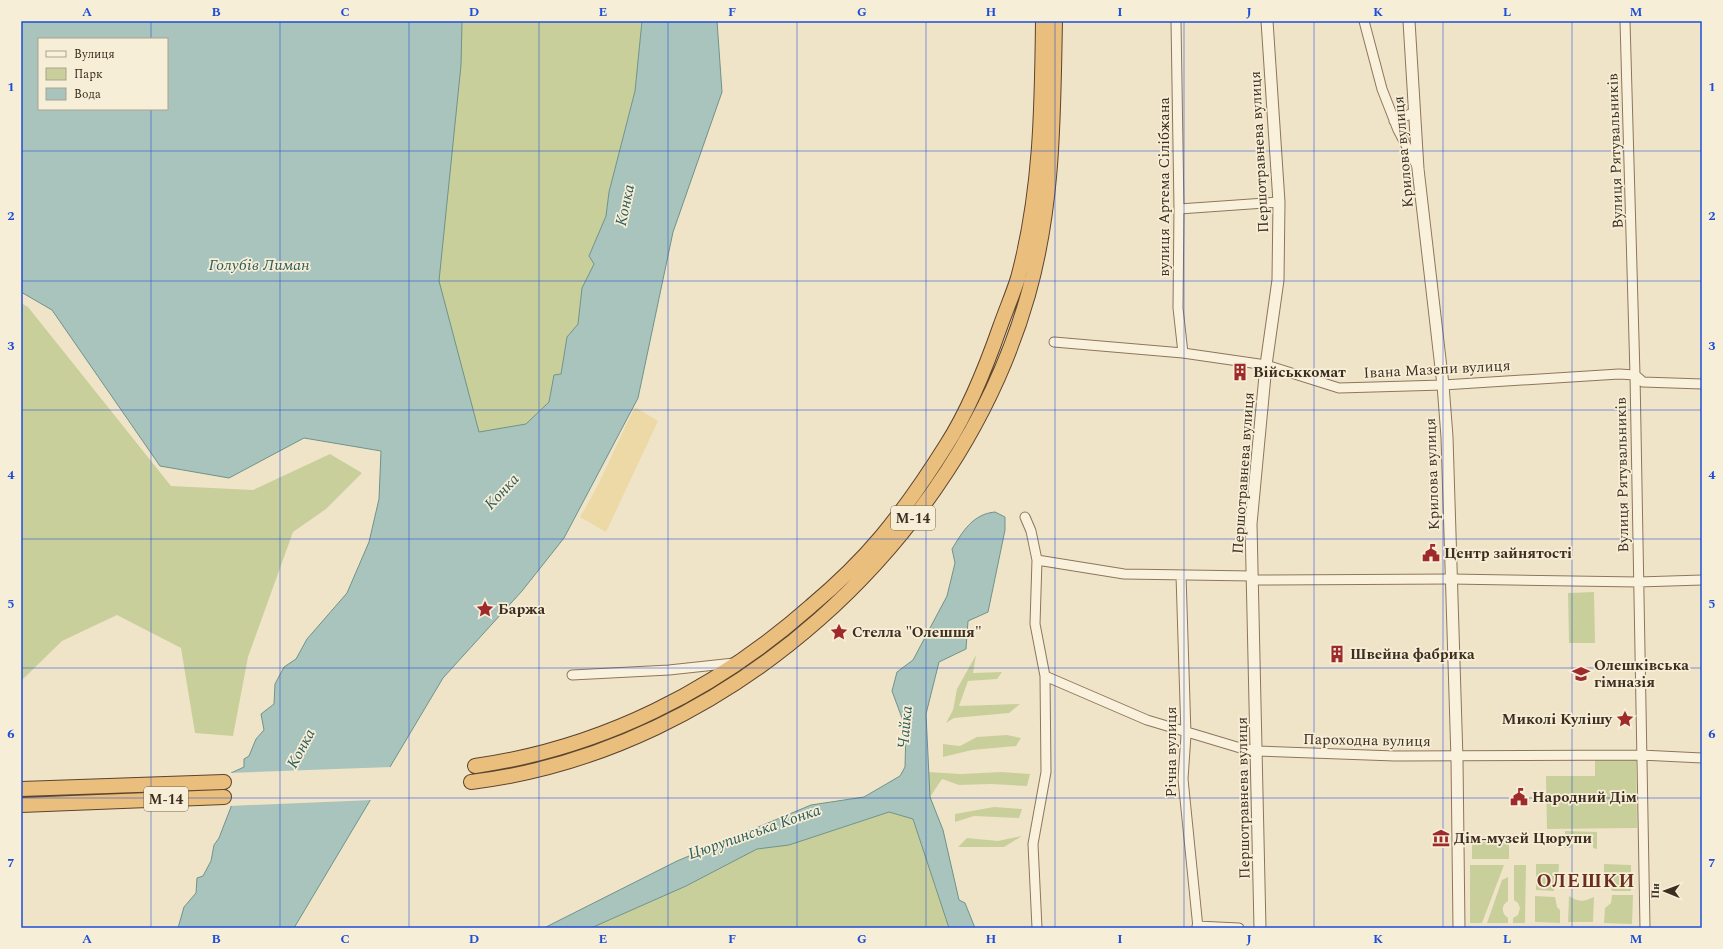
<svg xmlns="http://www.w3.org/2000/svg" width="1723" height="949" font-family="Spectral,serif">
<style>
.green{fill:#c9cf9b}
.sand{fill:#ecd9a5}
.water{fill:#a9c4bc;stroke:#6f938a;fill-rule:evenodd}
.pier{fill:#f0e4c8}
.lines{fill:none;stroke-linecap:round;stroke-linejoin:round}
.minor-casing{stroke:#8d765c;stroke-width:11}
.tertiary-casing{stroke:#8d765c;stroke-width:13}
.trunk-casing{stroke:#5b4430;stroke-width:16}
.minor{stroke:#faf1dc;stroke-width:9}
.tertiary{stroke:#faf1dc;stroke-width:11}
.trunk{stroke:#eabe7c;stroke-width:14}
.grid{fill:none;stroke:#1d4ed8;stroke-width:1;stroke-opacity:0.55}
.labels{text-anchor:middle;stroke-width:3.5;stroke-linejoin:round;paint-order:stroke}
.shield{fill:#f7eed8;stroke:#756857;stroke-width:1}
.shield-label{font-size:14px;font-weight:bold;fill:#3d2e20}
.street-label{font-size:15px;fill:#3d2e20;stroke:#f7eed8}
.poi-label{font-size:15px;font-weight:bold;fill:#3d2e20;stroke:#f7eed8;text-anchor:start}
.water-label{font-size:16px;font-style:italic;fill:#2f5d5a;stroke:#f7eed8}
.district-label{font-size:19px;font-weight:bold;letter-spacing:1px;fill:#6b2e1e;stroke:#f7eed8}
.neatline{fill:none;stroke:#1d4ed8;stroke-width:1.5}
.grid-label{font-size:13px;text-anchor:middle;font-weight:bold;fill:#1d4ed8}
</style>
<rect width="100%" height="100%" fill="#f0e4c8"/>
<path class="green" d="M185 21H642L635 91 609 192 606 216 589 256 594 264 582 288 578 324 567 337 561 374 554 375 549 402 526 424 485 476Z
M21 303 28 307 171 486 253 490 330 454 362 473 326 509 293 532 248 657 233 736 195 733 181 648 117 615 62 641 21 681Z
M1594 592 1595 643H1569L1568 593Z
M976 655 973 673 1002 672 997 679 968 681 959 706 1020 704 1009 713 954 718 946 723 953 710 957 689Z
M1007 735 1021 738 1016 746 972 750 943 757V744L960 746 977 737Z
M1636 758 1637 828 1547 829 1546 776H1595V759Z
M928 772 961 774 1002 772 1030 774 1027 786 991 784 959 785 942 779 930 797 943 830 959 900 965 903 962 914 928 819Z
M994 807 1022 809 1019 818 974 816 955 822V814Z
M889 812 913 819 949 928H591L686 886 757 849 789 845Z
M1565 831 1597 832V849L1593 848V836H1571V848H1565Z
M1022 836 1004 847H958L967 838 998 841Z
M1472 837H1509V859H1472Z
M1536 864H1559L1558 879 1554 886V891L1536 890Z
M1604 864 1631 865V891H1612L1610 882 1604 879Z
M1470 865H1504L1482 923H1470Z
M1514 865H1526L1525 923H1513V918L1518 915 1520 908 1518 903 1514 900Z
M1508 877V901C1501 905 1501 913 1508 918V923H1487L1502 880Z
M1612 895H1633L1632 924 1604 923 1605 908 1611 903Z
M1535 896 1555 897 1557 907 1560 910V923L1535 922Z
M1569 896C1578 902 1584 902 1594 897L1593 922H1568Z"/>
<path class="sand" d="M635 407 658 421 606 532 580 517C602 482 616 444 635 407Z"/>
<path class="water" d="M21 21H462L461 65 439 281 479 432 526 424 549 402 554 375 561 374 567 337 578 324 582 288 594 264 589 256 606 216 609 192 635 91 642 21H717L722 92 673 232 638 398 564 538 522 591 443 678 294 928H178L184 907 196 893 197 878 203 876 211 861 214 845 219 838 231 807V773L244 767V759L249 756 256 739 264 730 261 714 274 704 275 684 284 667 296 659 307 639 347 593 369 542 379 499 381 451 304 438 229 478 160 466 52 310 21 292ZM39 39H167V109H39Z
M995 512 1005 517V530L988 612 968 621 966 649 939 662 926 714 930 797 943 830 959 900 965 903 975 928H949L913 819 889 812 789 845 757 849 686 886 591 928H544L677 861 811 805 864 797 900 776 905 767 906 729 892 691 897 672 913 660 947 596 955 563 952 549C963 531 973 514 995 512Z"/>
<path class="pier" d="M391 767 372 800 229 806V773Z"/>
<g class="lines">
<g class="minor-casing">
<path id="minor" d="M1176 21 1179 209 1178 308 1183 353
M1364 21 1382 89 1398 130 1418 168
M1625 21 1635 375 1645 928
M1394 121 1415 112
M1179 209 1279 202
M1054 342 1183 353 1266 365 1339 388 1443 385 1619 374 1635 375 1643 382 1702 384
M1025 517 1031 531 1037 560 1035 624 1045 676 1046 772 1033 844 1037 928
M1037 560 1124 574 1252 576
M1181 575 1186 735 1183 779 1198 928
M1252 580 1451 579 1638 582 1702 580
M572 675 669 670 734 663
M1045 676 1147 720 1237 747 1257 751 1395 756 1641 755 1702 758
M1197 926 1239 928"/>
</g>
<g class="tertiary-casing">
<path id="tertiary" d="M1409 21 1418 169 1443 385 1447 437 1457 759 1459 928
M1260 928 1251 524 1266 365 1278 280 1279 202 1267 21"/>
</g>
<g class="trunk-casing">
<path id="trunk" d="M475 766C602 748 716 690 811 606 836 585 860 562 881 537 905 508 927 476 947 444 970 408 986 367 1000 327 1006 310 1013 294 1018 278 1041 192 1042 109 1043 21
M471 782C727 751 958 541 1028 295 1054 204 1053 114 1055 21
M21 789 224 782
M21 805 224 797"/>
</g>
<use href="#minor" class="minor"/>
<use href="#tertiary" class="tertiary"/>
<use href="#trunk" class="trunk"/>
</g>
<path class="grid" d="M151 21V39M280 21V928M409 21V928M539 21V928M668 21V928M797 21V928M926 21V928M1055 21V928M1184 21V928M1314 21V928M1443 21V928M1572 21V928M151 109V928M21 151H1702M21 281H1702M21 410H1702M21 539H1702M21 668H1702M21 798H1702"/>
<defs>
<g id="building-bare" transform="scale(1.38)"><path d="M-4-6H4V6H1V3H-1V6H-4ZM-2.5-4.3h1.7v1.8h-1.7ZM.8-4.3h1.7v1.8H.8ZM-2.5-1h1.7V.8h-1.7ZM.8-1h1.7V.8H.8Z" fill="#9e2a2b" stroke="#f7eed8" stroke-width="2.5" paint-order="stroke"/></g>
<g id="civic-bare" transform="scale(1.38)"><path d="M-.6-6.5H3V-4.5H.6V-3L4-1V1h2V6H-6V1h2V-1L-.6-3ZM-1.2 2.5V6h2.4V2.5Z" fill="#9e2a2b" stroke="#f7eed8" stroke-width="2.5" paint-order="stroke"/></g>
<g id="sight-bare" transform="scale(1.38)"><path d="M0-6L1.8-2.2L6-1.7L2.9 1.2L3.7 5.4L0 3.3L-3.7 5.4L-2.9 1.2L-6-1.7L-1.8-2.2Z" fill="#9e2a2b" stroke="#f7eed8" stroke-width="2.5" paint-order="stroke"/></g>
<g id="school-bare" transform="scale(1.38)"><path d="M0-5L7-2L0 1L-7-2ZM-4 1L0 2.5L4 1V4Q0 6-4 4Z" fill="#9e2a2b" stroke="#f7eed8" stroke-width="2.5" paint-order="stroke"/></g>
<g id="museum-bare" transform="scale(1.38)"><path d="M0-6L6-3V-2H-6V-3ZM-5-1h2V3h-2ZM-1-1h2V3h-2ZM3-1h2V3H3ZM-6 4H6V6H-6Z" fill="#9e2a2b" stroke="#f7eed8" stroke-width="2.5" paint-order="stroke"/></g>
</defs>
<g fill-rule="evenodd">
<use href="#building-bare" x="1240" y="372"/>
<use href="#civic-bare" x="1431" y="553"/>
<use href="#sight-bare" x="485" y="609"/>
<use href="#sight-bare" x="839" y="632"/>
<use href="#building-bare" x="1337" y="654"/>
<use href="#school-bare" x="1581" y="674"/>
<use href="#sight-bare" x="1625" y="719"/>
<use href="#civic-bare" x="1519" y="797"/>
<use href="#museum-bare" x="1441" y="838"/>
</g>
<g class="labels">
<g class="shield">
<rect x="891" y="506" width="44" height="24" rx="3"/>
<rect x="144" y="787" width="44" height="24" rx="3"/>
</g>
<g class="shield-label">
<text x="913" y="523">М-14</text>
<text x="166" y="804">М-14</text>
</g>
<g class="street-label">
<text transform="translate(1615 151) rotate(-92)" y="5">Вулиця Рятувальників</text>
<text transform="translate(1259 152) rotate(-93)" y="5">Першотравнева вулиця</text>
<text transform="translate(1403 152) rotate(-95)" y="5">Крилова вулиця</text>
<text transform="translate(1164 187) rotate(-90)" y="5">вулиця Артема Сілібжана</text>
<text transform="translate(1437 369) rotate(-3)" y="5">Івана Мазепи вулиця</text>
<text transform="translate(1243 473) rotate(-86)" y="5">Першотравнева вулиця</text>
<text transform="translate(1432 474) rotate(-92)" y="5">Крилова вулиця</text>
<text transform="translate(1622 475) rotate(-91)" y="5">Вулиця Рятувальників</text>
<text transform="translate(1367 740) rotate(1)" y="5">Пароходна вулиця</text>
<text transform="translate(1171 752) rotate(-90)" y="5">Річна вулиця</text>
<text transform="translate(1243 798) rotate(-91)" y="5">Першотравнева вулиця</text>
</g>
<g class="poi-label">
<text x="1253" y="377">Військкомат</text>
<text x="1444" y="558">Центр зайнятості</text>
<text x="498" y="614">Баржа</text>
<text x="852" y="637">Стелла "Олешшя"</text>
<text x="1350" y="659">Швейна фабрика</text>
<text x="1594" y="670">Олешківська<tspan x="1594" dy="17">гімназія</tspan></text>
<text x="1612" y="724" text-anchor="end">Миколі Кулішу</text>
<text x="1532" y="802">Народний Дім</text>
<text x="1454" y="843">Дім-музей Цюрупи</text>
</g>
<g class="water-label">
<text transform="translate(624 205) rotate(-78)" y="6">Конка</text>
<text x="259" y="270">Голубів Лиман</text>
<text transform="translate(501 491) rotate(-47)" y="6">Конка</text>
<text transform="translate(904 727) rotate(-85)" y="6">Чайка</text>
<text transform="translate(300 748) rotate(-62)" y="6">Конка</text>
<text transform="translate(754 831) rotate(-19)" y="6">Цюрупинська Конка</text>
</g>
<g class="district-label">
<text x="1586" y="887">ОЛЕШКИ</text>
</g>
</g>
<rect width="1723" height="949" fill="none" stroke="#f7eed8" stroke-width="44"/>
<rect x="38" y="38" width="130" height="72" fill="#f7eed8" stroke="#ada18e"/>
<rect x="46" y="51" width="20" height="6" fill="#faf1dc" stroke="#ada18e"/>
<text x="74" y="58" font-size="12" fill="#3d2e20">Вулиця</text>
<rect x="46" y="68" width="20" height="12" fill="#c9cf9b" stroke="#ada18e"/>
<text x="74" y="78" font-size="12" fill="#3d2e20">Парк</text>
<rect x="46" y="88" width="20" height="12" fill="#a9c4bc" stroke="#ada18e"/>
<text x="74" y="98" font-size="12" fill="#3d2e20">Вода</text>
<g transform="translate(1665 891) rotate(271)" stroke="#f7eed8" stroke-width="3" paint-order="stroke">
<path d="M0-3L7 15L0 10L-7 15Z" fill="#3d2e20"/>
<text y="-6" font-size="11" font-weight="bold" text-anchor="middle" fill="#3d2e20">Пн</text>
</g>
<rect x="22" y="22" width="1679" height="905" class="neatline"/>
<g class="grid-label">
<text x="87" y="16">A</text>
<text x="216" y="16">B</text>
<text x="345" y="16">C</text>
<text x="474" y="16">D</text>
<text x="603" y="16">E</text>
<text x="732" y="16">F</text>
<text x="862" y="16">G</text>
<text x="991" y="16">H</text>
<text x="1120" y="16">I</text>
<text x="1249" y="16">J</text>
<text x="1378" y="16">K</text>
<text x="1507" y="16">L</text>
<text x="1636" y="16">M</text>
<text x="11" y="91">1</text>
<text x="1712" y="91">1</text>
<text x="11" y="220">2</text>
<text x="1712" y="220">2</text>
<text x="11" y="350">3</text>
<text x="1712" y="350">3</text>
<text x="11" y="479">4</text>
<text x="1712" y="479">4</text>
<text x="11" y="608">5</text>
<text x="1712" y="608">5</text>
<text x="11" y="738">6</text>
<text x="1712" y="738">6</text>
<text x="11" y="867">7</text>
<text x="1712" y="867">7</text>
<text x="87" y="943">A</text>
<text x="216" y="943">B</text>
<text x="345" y="943">C</text>
<text x="474" y="943">D</text>
<text x="603" y="943">E</text>
<text x="732" y="943">F</text>
<text x="862" y="943">G</text>
<text x="991" y="943">H</text>
<text x="1120" y="943">I</text>
<text x="1249" y="943">J</text>
<text x="1378" y="943">K</text>
<text x="1507" y="943">L</text>
<text x="1636" y="943">M</text>
</g>
</svg>
